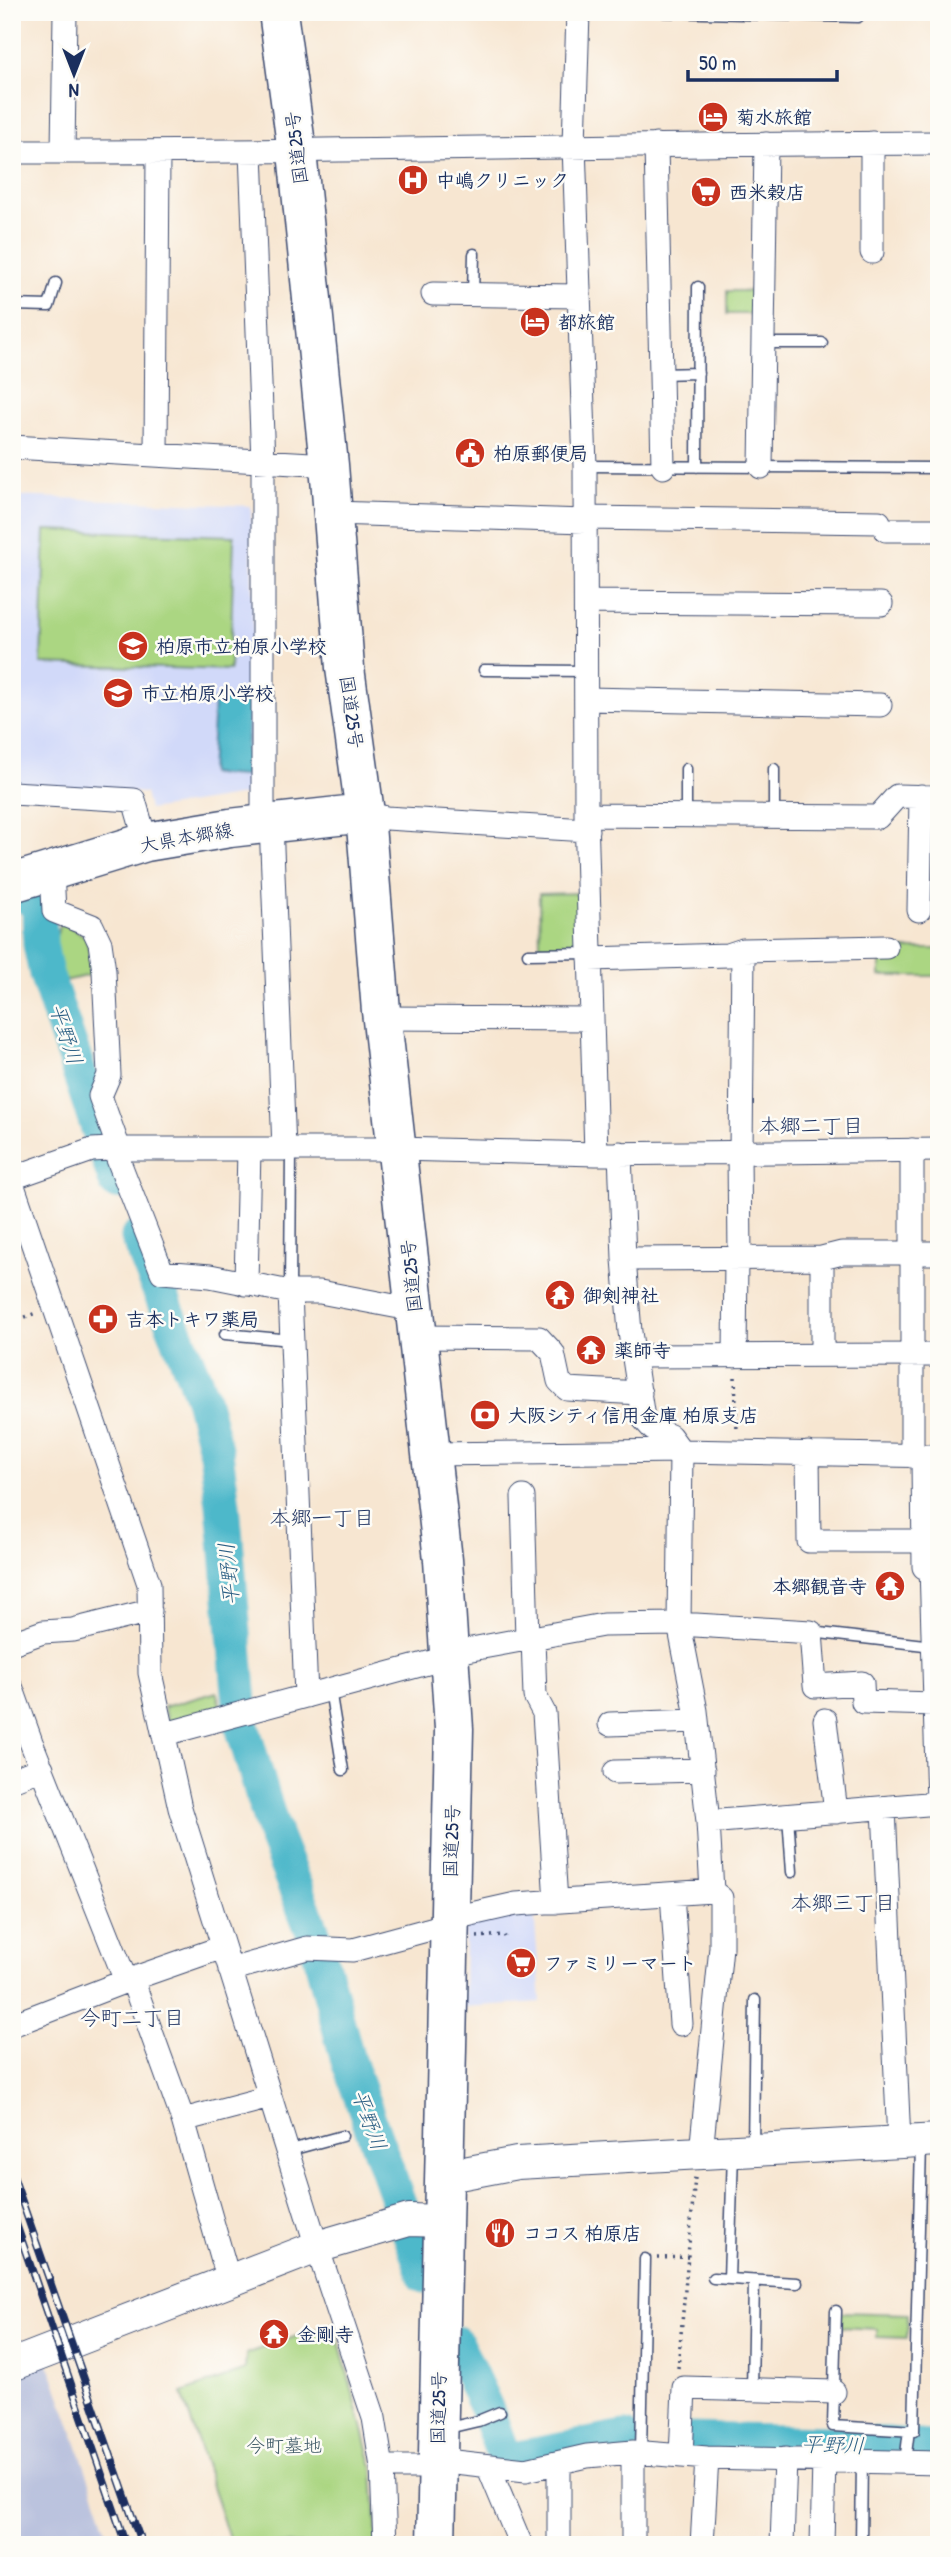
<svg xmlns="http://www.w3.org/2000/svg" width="951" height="2557" font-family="'Patrick Hand','Klee One',sans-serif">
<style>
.built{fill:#d1d9f9}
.industrial{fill:#bbc3de}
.green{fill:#abd682;stroke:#638270;stroke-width:2}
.water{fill:#4db8ca;stroke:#347494;stroke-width:2}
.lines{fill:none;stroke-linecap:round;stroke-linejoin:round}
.river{stroke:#4db8ca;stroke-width:35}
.lane-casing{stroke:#3c4a6f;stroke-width:13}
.street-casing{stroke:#3c4a6f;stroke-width:25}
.secondary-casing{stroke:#3c4a6f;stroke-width:34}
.highway-casing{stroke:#3c4a6f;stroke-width:41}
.path{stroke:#3c4a6f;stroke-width:3.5;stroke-dasharray:2 5;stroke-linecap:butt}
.lane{stroke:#fff;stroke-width:10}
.street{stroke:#fff;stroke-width:23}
.secondary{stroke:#fff;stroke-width:32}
.highway{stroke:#fff;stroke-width:38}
.rail-casing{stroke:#1b2f5e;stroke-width:8}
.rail{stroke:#fdfcf7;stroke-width:5;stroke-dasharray:16;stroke-linecap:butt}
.labels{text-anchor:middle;stroke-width:5;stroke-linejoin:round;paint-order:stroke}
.poi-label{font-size:19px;font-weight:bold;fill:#1b2f5e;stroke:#fdfcf7;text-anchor:start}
.street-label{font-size:19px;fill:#1b2f5e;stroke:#fdfcf7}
.park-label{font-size:19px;fill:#3f5967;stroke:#fdfcf7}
.water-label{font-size:21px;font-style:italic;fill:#2c5f84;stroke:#fdfcf7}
.neighbourhood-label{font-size:21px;fill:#1b2f5e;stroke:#fdfcf7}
</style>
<rect width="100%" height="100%" fill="#fdfcf7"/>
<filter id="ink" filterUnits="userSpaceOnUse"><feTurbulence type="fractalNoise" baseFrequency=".0143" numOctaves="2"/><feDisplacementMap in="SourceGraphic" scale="14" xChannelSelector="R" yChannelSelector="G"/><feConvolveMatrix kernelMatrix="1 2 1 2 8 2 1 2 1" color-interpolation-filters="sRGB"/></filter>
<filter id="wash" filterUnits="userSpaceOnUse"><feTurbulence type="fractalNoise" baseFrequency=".00686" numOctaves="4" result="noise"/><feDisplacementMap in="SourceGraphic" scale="28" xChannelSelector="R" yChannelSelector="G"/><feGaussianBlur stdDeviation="1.57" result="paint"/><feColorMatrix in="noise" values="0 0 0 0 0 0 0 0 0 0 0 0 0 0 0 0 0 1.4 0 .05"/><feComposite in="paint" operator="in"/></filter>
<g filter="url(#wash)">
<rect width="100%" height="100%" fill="#f7e6d1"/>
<path class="built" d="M12 496 251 506 256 793 149 810 145 793 12 785Z
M534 1911 541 2002 464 2007 465 1922Z"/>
<path class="industrial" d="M47 2358 112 2545H12V2372Z"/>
<path class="green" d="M727 291H751V314H727Z
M45 530 234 536 230 670 41 664Z
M580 893 581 945 540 946 539 894Z
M62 922 86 937 94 974 61 982 53 943Z
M880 949H939V976H880Z
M217 1692 222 1713 170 1727 164 1707Z
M839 2312 908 2314 907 2338 877 2337V2329L839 2327Z
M334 2323 373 2467 377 2544 231 2545 182 2393 245 2370 246 2354Z"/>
<path class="water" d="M214 700 249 702 245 776 210 774Z"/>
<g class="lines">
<path class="river" d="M12 885 39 906 40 944 46 974 116 1182
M138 1237 201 1395 216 1453 223 1505 242 1726 274 1834 316 1940 348 2061 425 2276
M456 2343 486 2408 502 2452 513 2459 625 2438
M686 2440 887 2444 939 2449"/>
</g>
</g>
<g filter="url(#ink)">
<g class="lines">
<g class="lane-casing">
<path id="lane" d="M664 12 858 17
M473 294 474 254
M12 305 49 306 56 283
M763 343H822
M661 374 698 373
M585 466 939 468
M697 467 698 287
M484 670 586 671
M686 769V816
M774 769V816
M528 954 590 953
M290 1292 291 1149
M225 1334 292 1340
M811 1632 933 1646
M330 1689 343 1770
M788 1816 792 1872
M753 2148 755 2000
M287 2151 342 2136
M713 2278 797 2283
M729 2279 733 2152
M836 2311 833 2426 914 2431 921 2144
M752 2390 754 2281
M444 2429 478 2421 500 2412
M641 2452 645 2259
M905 2462 909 2430
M861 2545 862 2460"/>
</g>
<g class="street-casing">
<path id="street" d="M578 12 574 145 585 466 586 815 596 1154
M872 143V252
M656 145 663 467
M12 152C321 153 630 144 939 143
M63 152 65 12
M251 152 263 461V824
M433 294 579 296
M12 447 329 465
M156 455 158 152
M761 467 766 144
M333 513 585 521
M585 518 879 522
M886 530H939
M586 602 881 604
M586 699 880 705
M12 793 134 800 146 842
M365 813 386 818 587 830
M586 815 878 817 897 796 939 797
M271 823 284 1149
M52 871 54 911 92 926 100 943 104 971 109 1075 100 1096 119 1149
M919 910 921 796
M590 959 728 955 743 950 886 947
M382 1018 592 1019
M114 1149 162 1272 210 1276 290 1292H320L415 1310
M912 1150V1456
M739 1152 740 1258
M741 1152 743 950
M12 1178 92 1150 110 1149H397L596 1154 939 1150
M12 1183 149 1584 150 1673 180 1808 317 2247 374 2418 382 2467 385 2545
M624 1259 822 1258 842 1253H939
M246 1284 249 1149
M290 1292 306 1696
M418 1337 539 1338 553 1353 559 1381 567 1389 640 1393
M822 1355V1258
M634 1356 939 1355
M735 1356 736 1258
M808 1453 809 1541H924
M431 1454 681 1451 939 1456
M923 1456 924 1567H931L938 1803
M523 1497 527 1639
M533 1638 535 1696 544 1713 556 1902
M12 1643 43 1632 73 1630 150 1611
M450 1653 603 1625 679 1624 811 1632 815 1686 862 1683 863 1702 935 1704
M12 1689 31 1742 126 1981
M825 1720 836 1812
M610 1724 697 1721
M165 1734 450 1657
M615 1772 703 1770
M12 1780 42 1768
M884 1808 899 2142
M708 1822 939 1803
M672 1894 681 2024
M449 1919 516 1904 712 1891 708 1822 696 1711 679 1624 681 1451 670 1436 653 1429 643 1418 630 1332 624 1259 620 1153
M230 1970 307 1948 353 1950 449 1924
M132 1979 183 2120 229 2281
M12 2025 126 1981 223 1947
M183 2120 270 2097
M701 2153 721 1947V1898L712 1891
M681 2456 684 2388 834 2392
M437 2460 526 2470 587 2456 633 2452 707 2458 939 2463
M559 2463V2545
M488 2466 521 2545
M382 2467H437
M633 2545V2452
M702 2545 707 2458
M782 2545 785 2459
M822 2545 824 2459"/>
</g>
<g class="secondary-casing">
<path id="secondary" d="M443 2177 517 2163 939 2140
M12 2365 317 2247 409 2220 442 2221"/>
</g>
<g class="highway-casing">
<path id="highway" d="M278 12 297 152 329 465 345 668 365 813 381 1011 443 1560 454 1729 436 2545
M12 883 146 842 230 828 365 813"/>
</g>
<path class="path" d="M12 1322 36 1313
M735 1377 737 1432
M477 1937 504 1935 505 1937
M658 2258 688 2257
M678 2368 695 2177"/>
<use href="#lane" class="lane"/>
<use href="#street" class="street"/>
<use href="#secondary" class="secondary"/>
<use href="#highway" class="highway"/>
<g class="rail-casing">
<path id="rail" d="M12 2173 142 2545
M12 2212 126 2545"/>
</g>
<use href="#rail" class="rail"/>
</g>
</g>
<defs>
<g id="hotel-disc" transform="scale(1.575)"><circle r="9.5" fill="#c8321e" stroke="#fdfcf7"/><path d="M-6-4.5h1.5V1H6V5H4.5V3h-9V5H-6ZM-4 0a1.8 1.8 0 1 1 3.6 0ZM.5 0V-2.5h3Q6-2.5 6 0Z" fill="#fff"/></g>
<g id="hospital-disc" transform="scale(1.575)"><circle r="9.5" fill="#c8321e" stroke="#fdfcf7"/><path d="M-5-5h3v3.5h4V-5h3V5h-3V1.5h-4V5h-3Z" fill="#fff"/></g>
<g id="supermarket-disc" transform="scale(1.575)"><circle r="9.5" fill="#c8321e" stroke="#fdfcf7"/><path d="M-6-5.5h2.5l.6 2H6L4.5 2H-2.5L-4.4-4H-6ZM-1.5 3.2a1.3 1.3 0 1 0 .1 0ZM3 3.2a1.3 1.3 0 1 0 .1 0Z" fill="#fff"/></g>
<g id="civic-disc" transform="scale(1.575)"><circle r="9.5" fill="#c8321e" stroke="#fdfcf7"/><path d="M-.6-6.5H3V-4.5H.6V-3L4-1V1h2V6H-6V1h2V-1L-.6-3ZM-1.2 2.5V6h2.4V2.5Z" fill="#fff"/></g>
<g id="school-disc" transform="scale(1.575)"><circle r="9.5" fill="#c8321e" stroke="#fdfcf7"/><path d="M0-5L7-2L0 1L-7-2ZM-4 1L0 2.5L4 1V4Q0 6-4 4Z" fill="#fff"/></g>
<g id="temple-disc" transform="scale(1.575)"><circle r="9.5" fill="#c8321e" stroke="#fdfcf7"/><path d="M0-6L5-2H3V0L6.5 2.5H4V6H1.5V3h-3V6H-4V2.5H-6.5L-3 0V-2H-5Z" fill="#fff"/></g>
<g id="pharmacy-disc" transform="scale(1.575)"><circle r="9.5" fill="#c8321e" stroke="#fdfcf7"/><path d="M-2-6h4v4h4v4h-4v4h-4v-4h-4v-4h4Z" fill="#fff"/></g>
<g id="bank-disc" transform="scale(1.575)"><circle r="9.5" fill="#c8321e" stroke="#fdfcf7"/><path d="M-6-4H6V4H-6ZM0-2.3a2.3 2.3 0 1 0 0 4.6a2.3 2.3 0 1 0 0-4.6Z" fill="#fff"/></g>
<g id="restaurant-disc" transform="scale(1.575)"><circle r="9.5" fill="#c8321e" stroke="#fdfcf7"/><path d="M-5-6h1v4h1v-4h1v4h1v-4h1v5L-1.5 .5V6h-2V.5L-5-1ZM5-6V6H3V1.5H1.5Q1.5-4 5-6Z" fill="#fff"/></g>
</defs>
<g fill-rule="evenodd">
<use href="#hotel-disc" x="713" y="117"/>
<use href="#hospital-disc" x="413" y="180"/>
<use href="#supermarket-disc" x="706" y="192"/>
<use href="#hotel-disc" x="535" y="322"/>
<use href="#civic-disc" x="470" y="453"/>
<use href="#school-disc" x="133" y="646"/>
<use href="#school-disc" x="118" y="693"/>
<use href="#temple-disc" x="560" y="1295"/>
<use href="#pharmacy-disc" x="103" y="1319"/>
<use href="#temple-disc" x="591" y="1350"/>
<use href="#bank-disc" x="485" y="1415"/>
<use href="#temple-disc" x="890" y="1586"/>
<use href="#supermarket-disc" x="521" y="1963"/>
<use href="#restaurant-disc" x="500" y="2233"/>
<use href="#temple-disc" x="274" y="2334"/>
</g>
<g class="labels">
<g class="poi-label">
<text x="736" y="124">菊水旅館</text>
<text x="436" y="187">中嶋クリニック</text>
<text x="729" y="199">西米穀店</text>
<text x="558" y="329">都旅館</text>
<text x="493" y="460">柏原郵便局</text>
<text x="156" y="653">柏原市立柏原小学校</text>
<text x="141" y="700">市立柏原小学校</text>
<text x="583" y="1302">御剣神社</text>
<text x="126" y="1326">吉本トキワ薬局</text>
<text x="614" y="1357">薬師寺</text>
<text x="508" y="1422">大阪シティ信用金庫 柏原支店</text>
<text x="867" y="1593" text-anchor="end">本郷観音寺</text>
<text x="544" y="1970">ファミリーマート</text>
<text x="523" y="2240">ココス 柏原店</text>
<text x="297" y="2341">金剛寺</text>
</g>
<g class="street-label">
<text transform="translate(296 148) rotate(-97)" y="7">国道25号</text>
<text transform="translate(352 712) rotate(82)" y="7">国道25号</text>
<text transform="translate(186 837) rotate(-10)" y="7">大県本郷線</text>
<text transform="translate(411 1276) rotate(-96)" y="7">国道25号</text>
<text transform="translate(451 1841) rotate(-88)" y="7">国道25号</text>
<text transform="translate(438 2408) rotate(-89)" y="7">国道25号</text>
</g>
<g class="park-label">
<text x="284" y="2452">今町墓地</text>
</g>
<g class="water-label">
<text transform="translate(66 1034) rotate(72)" y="7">平野川</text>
<text transform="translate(229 1574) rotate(-95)" y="7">平野川</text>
<text transform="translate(369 2120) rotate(70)" y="7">平野川</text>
<text transform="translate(833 2445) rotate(2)" y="7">平野川</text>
</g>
<g class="neighbourhood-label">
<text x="811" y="1133">本郷二丁目</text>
<text x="322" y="1525">本郷一丁目</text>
<text x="843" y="1910">本郷三丁目</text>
<text x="132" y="2025">今町二丁目</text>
</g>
</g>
<rect width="951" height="2557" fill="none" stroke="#fdfcf7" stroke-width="42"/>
<g transform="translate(74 74) rotate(180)" stroke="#fdfcf7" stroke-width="5" paint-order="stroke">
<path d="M0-5L12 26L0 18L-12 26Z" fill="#1b2f5e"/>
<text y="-10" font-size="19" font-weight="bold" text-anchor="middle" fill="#1b2f5e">N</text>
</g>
<path d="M688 70v10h149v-10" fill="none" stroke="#1b2f5e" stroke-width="3.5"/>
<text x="699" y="70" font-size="21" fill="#1b2f5e" stroke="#fdfcf7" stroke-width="5" paint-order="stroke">50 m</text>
</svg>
